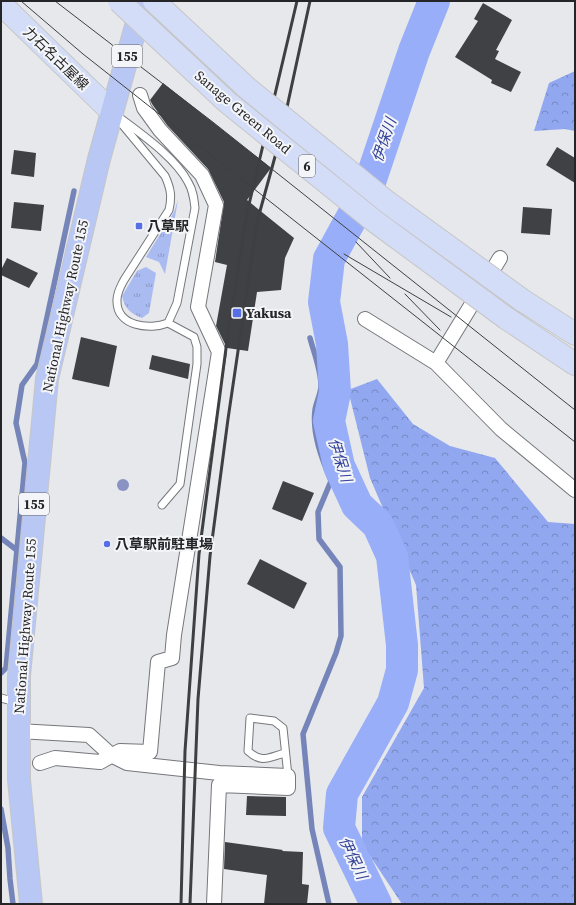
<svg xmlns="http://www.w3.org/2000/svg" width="576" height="905" font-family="'Source Serif 4','Noto Sans JP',serif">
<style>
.grass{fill:url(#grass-tufts)}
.forest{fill:url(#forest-crowns)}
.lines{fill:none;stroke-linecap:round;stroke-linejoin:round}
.stream{stroke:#7685b9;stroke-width:5.5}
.river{stroke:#98aef8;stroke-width:32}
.building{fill:#3f4144}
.lane-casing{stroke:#76777b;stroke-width:9}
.street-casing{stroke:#76777b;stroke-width:16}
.primary-casing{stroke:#c6c6c7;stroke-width:24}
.highway-casing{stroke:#c6c6c7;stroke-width:24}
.lane{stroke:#fff;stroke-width:7}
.street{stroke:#fff;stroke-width:14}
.primary{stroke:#d4ddf8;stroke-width:22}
.highway{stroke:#b8c7f3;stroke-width:22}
.tram{stroke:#3e3f41;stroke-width:1}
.rail{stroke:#3e3f41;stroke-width:3}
.primary-bridge-casing{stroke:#c6c6c7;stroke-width:24;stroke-linecap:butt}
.primary-bridge{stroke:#d4ddf8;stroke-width:22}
.tree{fill:#8893c4}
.poi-dot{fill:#566fe5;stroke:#f4f5f9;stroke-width:1.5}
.labels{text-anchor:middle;stroke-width:4;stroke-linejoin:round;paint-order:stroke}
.shield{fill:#f4f5f9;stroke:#636366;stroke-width:1}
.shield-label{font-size:13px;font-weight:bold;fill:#252527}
.street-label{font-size:14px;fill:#252527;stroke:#f4f5f9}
.poi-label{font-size:14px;font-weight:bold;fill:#252527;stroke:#f4f5f9;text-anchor:start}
.water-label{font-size:15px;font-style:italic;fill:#314196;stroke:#f4f5f9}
</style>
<defs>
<pattern id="grass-tufts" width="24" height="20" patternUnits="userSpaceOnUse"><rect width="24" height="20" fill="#aabbf1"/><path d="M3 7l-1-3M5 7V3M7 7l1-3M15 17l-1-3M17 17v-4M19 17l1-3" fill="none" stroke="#8a98c3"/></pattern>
<pattern id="forest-crowns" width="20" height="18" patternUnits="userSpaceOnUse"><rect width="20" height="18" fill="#91a7f0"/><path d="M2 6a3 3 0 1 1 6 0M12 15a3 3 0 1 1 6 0" fill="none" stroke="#7688c2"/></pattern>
</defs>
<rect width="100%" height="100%" fill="#e6e8ec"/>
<path class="grass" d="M178 200 165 274 159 262 146 257 174 212Z
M146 267 156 273 149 313 142 318C130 313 125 309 122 296L137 271Z"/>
<path class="forest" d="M575 71V131L565 129 534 131 549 83Z
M377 379 413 424 450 446 495 458 548 522 575 524V904H402L362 844V797L424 688 416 585 370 478 348 390Z"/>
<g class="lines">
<path class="stream" d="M310 338C314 353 321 370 321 386 321 394 316 402 315 410 312 434 322 459 331 481L318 512 319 539 340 567 341 636 336 653 303 734 312 829 329 904
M1 538 18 551
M1 673 6 668 25 463 16 423 22 385 37 364 74 191
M1 809 8 848 10 879 13 904"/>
<path class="river" d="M376 904 339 828 342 794 393 703 402 670V645L392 556 378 525 357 505 339 466 329 421 335 392 332 344 324 302 329 259 368 188 414 51 434 1"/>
</g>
<path class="building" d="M483 3 512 20 496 50 499 51 495 59 521 72 511 92 491 83 492 80 455 57 478 21 474 19Z
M163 83 271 168 247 200 294 238 285 258 281 290 257 292 248 351 227 348 216 326 227 265 215 262 224 202 208 169 167 125 152 104 150 100Z
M557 147 575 158V183L546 165Z
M14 150 36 153 34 177 11 174Z
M14 202 44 205 41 231 11 228Z
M523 207 552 209 550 235 521 233Z
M7 258 38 273 29 288 1 275V270Z
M81 337 117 346 109 387 72 379Z
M152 355 190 364 188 379 149 369Z
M283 481 314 493 302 521 272 509Z
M260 559 307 583 294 609 247 584Z
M247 796 286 797V816L246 815Z
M225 842 283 850 282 851 303 852 302 884 309 885 307 904H264L267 875 224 869Z"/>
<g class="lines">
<g class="lane-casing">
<path id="lane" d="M111 111C135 130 174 155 188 182 193 190 194 199 195 208L177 303 168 323C150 330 116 327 117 300 117 292 121 286 124 280L169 210C172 197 171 189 165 176Z
M162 505 180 484 197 364V347L194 337 168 323
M1 698 16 702
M285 753C269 757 262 764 248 751L250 718 274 721 283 728 288 776"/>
</g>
<g class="street-casing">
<path id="street" d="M365 319 436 363 501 429 575 490
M436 363 500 258
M18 731 89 735 111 755 127 763 219 773 288 776V788L219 785 214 904
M40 763 55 758 100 762 120 751 150 752 158 662 172 658 174 635 219 352 198 307 216 205 202 175 160 130 144 108 140 95"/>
</g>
<g class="primary-casing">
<path id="primary" d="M1 4 111 111
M522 300 575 334
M506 318 575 364"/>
</g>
<g class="highway-casing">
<path id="highway" d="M31 904 19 780V676L47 379 99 159 143 1"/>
</g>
<use href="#lane" class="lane"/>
<use href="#street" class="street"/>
<use href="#primary" class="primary"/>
<use href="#highway" class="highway"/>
<path class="tram" d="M21 1 83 54 575 442
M55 1 214 123 575 410
M356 242 390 278
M344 254 451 317
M405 294 440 330"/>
<path class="rail" d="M181 904 185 751 199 554 228 333 247 213 297 1
M190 904 198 699 210 556 228 419 257 222 281 135 310 1"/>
<g class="primary-bridge-casing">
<path id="primary-bridge" d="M119 1 227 102 373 220 506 318
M154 1 247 88 387 202 522 300"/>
</g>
<use href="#primary-bridge" class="primary-bridge"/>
</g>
<circle class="tree" cx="123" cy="485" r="6"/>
<g class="poi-dot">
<rect x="135" y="222" width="8" height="8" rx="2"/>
<rect x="232" y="308" width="10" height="10" rx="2"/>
<circle cx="107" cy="544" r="4"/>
</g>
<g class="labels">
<g class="shield">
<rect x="112" y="45" width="30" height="22" rx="3"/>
<rect x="299" y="155" width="16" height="22" rx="3"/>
<rect x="19" y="493" width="30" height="22" rx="3"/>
</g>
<g class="shield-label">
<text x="127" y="61">155</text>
<text x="307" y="171">6</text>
<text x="34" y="509">155</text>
</g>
<g class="street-label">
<text transform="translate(56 58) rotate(44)" y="5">力石名古屋線</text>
<text transform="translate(243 112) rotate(40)" y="5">Sanage Green Road</text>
<text transform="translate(65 306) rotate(-78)" y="5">National Highway Route 155</text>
<text transform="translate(25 626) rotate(-86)" y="5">National Highway Route 155</text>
</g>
<g class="poi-label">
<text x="147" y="231">八草駅</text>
<text x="246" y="318">Yakusa</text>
<text x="115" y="549">八草駅前駐車場</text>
</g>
<g class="water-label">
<text transform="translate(384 140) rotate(-71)" y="5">伊保川</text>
<text transform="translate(340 460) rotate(72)" y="5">伊保川</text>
<text transform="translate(353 858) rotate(64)" y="5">伊保川</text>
</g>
</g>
<rect width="576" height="905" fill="none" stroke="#252527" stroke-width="4"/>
</svg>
